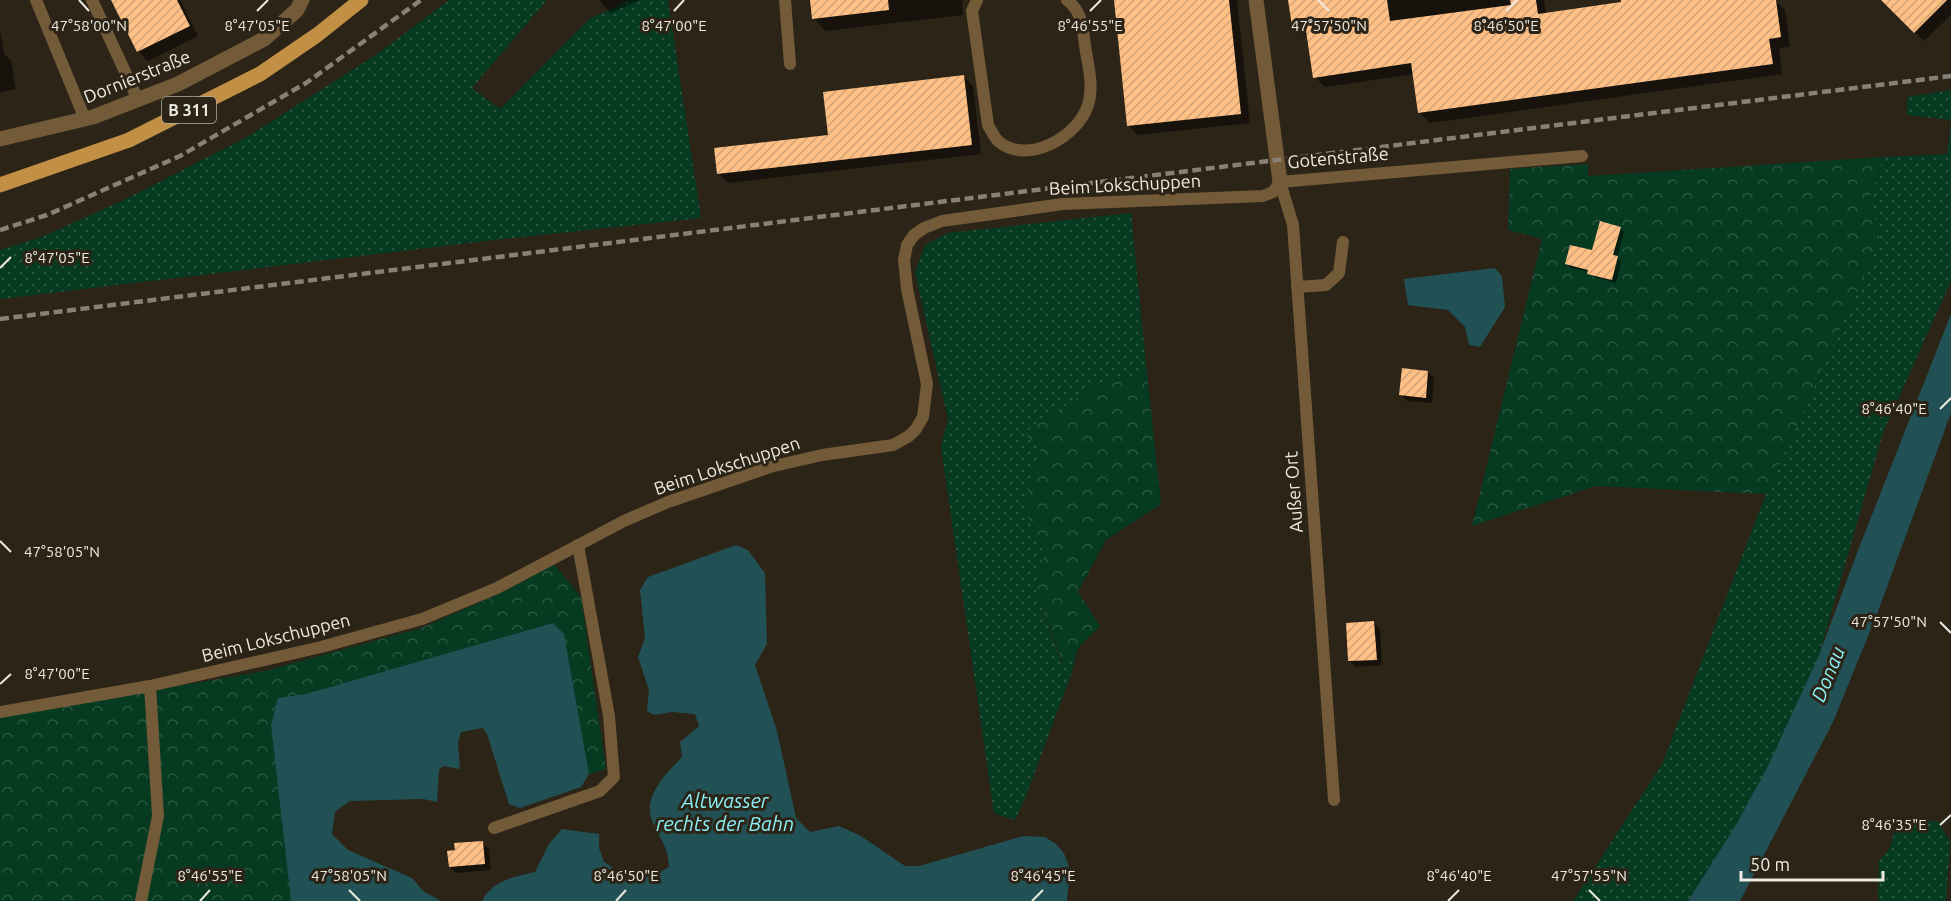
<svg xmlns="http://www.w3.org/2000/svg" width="1951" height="901" font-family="Ubuntu,sans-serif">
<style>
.grass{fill:url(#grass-dots)}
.forest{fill:url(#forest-crowns)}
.water{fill:#225155}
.shadow{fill:#0007}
.building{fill:url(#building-hatch)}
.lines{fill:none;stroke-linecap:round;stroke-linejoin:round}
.service{stroke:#735b39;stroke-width:12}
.minor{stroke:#735b39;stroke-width:15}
.primary{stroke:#c19045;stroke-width:15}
.rail{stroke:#878176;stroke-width:4.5;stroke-dasharray:9 4.5;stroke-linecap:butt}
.ticks{fill:none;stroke:#eeeae1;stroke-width:2}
.labels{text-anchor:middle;stroke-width:6;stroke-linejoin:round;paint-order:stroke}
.shield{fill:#2b2417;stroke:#b4afa4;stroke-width:1.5}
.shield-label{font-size:16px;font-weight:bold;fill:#eeeae1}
.street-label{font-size:18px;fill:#eeeae1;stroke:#2b2417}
.water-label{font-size:20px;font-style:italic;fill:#8bf0f7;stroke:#2b2417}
.ticks-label{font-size:15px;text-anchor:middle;fill:#eeeae1;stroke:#2b2417;stroke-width:6;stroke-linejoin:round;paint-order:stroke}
</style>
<defs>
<pattern id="grass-dots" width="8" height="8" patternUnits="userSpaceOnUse" patternTransform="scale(1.5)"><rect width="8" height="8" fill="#063a21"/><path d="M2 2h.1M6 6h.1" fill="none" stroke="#2b5741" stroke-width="1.8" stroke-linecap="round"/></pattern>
<pattern id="forest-crowns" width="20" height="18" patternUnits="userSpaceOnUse" patternTransform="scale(1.5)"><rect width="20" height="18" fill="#063a21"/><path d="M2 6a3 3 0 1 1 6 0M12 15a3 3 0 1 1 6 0" fill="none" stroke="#2b5741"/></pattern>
<pattern id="building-hatch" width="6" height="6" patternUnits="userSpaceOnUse" patternTransform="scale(1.5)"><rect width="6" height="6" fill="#ffc086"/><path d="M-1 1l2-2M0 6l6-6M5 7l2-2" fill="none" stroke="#d1a276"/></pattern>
</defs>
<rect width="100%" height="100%" fill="#2b2417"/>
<path class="grass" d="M449 0H547L472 88 500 109 589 19 630 0H668L701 218 494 240 0 299V250L44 236 128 198 247 137 377 54Z
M1951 90V120L1907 115V97Z
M1951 122V281L1883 433 1819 655 1768 766 1736 825 1688 901H1573L1662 764 1766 494 1880 240 1870 197 1884 157 1947 154Z
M1131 213 1147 373 1098 384 1040 449 1024 508 1044 554 1035 587 1062 663 1078 647 1072 672 1026 796 1015 820 994 813 941 447 948 419 915 273 925 245 948 233Z
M1897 821H1938L1950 842 1946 901H1878L1879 861 1890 848Z"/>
<path class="forest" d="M1884 157 1870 197 1880 240 1766 494 1596 486 1472 526 1542 239 1508 230 1510 169 1588 164V176Z
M1147 373 1161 504 1106 540 1078 592 1100 626 1063 663 1035 587 1044 554 1024 508 1040 449 1024 433 1098 384Z
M554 564 581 597 606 769 589 774 564 634 306 694 278 698 271 725 291 901H0V717L265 671 421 628 501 593Z"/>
<path class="water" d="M1495 268 1502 276 1505 307 1480 347 1469 345 1465 327 1448 310 1408 305 1404 279Z
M1951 314V413L1877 614 1833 722 1740 901H1688L1736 825 1768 766 1819 655 1857 553Z
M736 545 748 550 765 573 767 644 755 665 777 731 796 818 810 832 839 826 861 836 905 866H919L1023 836 1045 837 1056 844 1064 853 1070 870 1067 901H482C493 880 514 877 535 872L549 844 562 829 599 834V848L604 862 622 873 660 872 669 867C668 846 661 841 653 823 641 797 666 774 682 757L680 742 699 726 695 714 672 712 654 715 647 711 649 690 638 657 645 638 640 590 648 577Z
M553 623 564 634 589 774 581 787 520 808 509 804 487 734 483 728 461 732 458 743 460 769 443 766 439 770 437 802 423 799 350 801 335 812 332 834 348 850 412 878 423 891 441 901H291L271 725 278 698 306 694Z"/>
<path class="shadow" d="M113 0H180L198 36 148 61 138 51Z
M599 0H640L610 13Z
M811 0H962L963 15 826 31 813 18Z
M1115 0H1237L1250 123 1138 135 1128 125Z
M1289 0H1544L1546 14 1623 3 1622 0H1775L1785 10 1790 47 1779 48 1782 74 1430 123 1420 113 1414 74 1325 87 1315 77 1308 34 1303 35 1293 25Z
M1883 0H1951V15L1924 41Z
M0 30 4 54 11 60 16 89 0 92Z
M964 77 973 86 981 154 728 183 718 173 829 136Z
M1620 228 1624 232 1617 258 1621 262 1616 283 1593 277 1589 272 1571 268 1567 264 1594 252Z
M1428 372 1434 378 1432 403 1407 401 1401 395Z
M1374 623 1380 629 1382 665 1356 667 1349 660Z
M482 842 489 849 491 870 456 873 450 867Z"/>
<path class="building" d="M111 0H177L190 26 137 52Z
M810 0H888L889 10 812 19Z
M1114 0H1229L1241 114 1127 126Z
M1288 0H1387L1390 21 1511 5 1510 0H1536L1538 14 1621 2V0H1776L1781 37 1769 39 1773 64 1418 113 1411 63 1313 78 1305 24 1292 26Z
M1881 0H1947L1914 33Z
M964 75 972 145 717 174 714 148 828 135 823 92Z
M1600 221 1621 227 1613 255 1618 256 1612 280 1587 274 1588 270 1565 264 1570 245 1592 250Z
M1402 368 1428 371 1426 398 1399 395Z
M1374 621 1377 660 1348 661 1346 623Z
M483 841 485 864 449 867 447 851 455 850 454 843Z"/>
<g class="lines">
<path class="service" d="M36 0 85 119
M92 0 138 100
M785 0 790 64
M977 0 972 11 988 125C991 130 994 137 998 141 1027 166 1078 137 1088 105 1094 86 1088 65 1085 46 1083 29 1082 11 1067 0
M1280 182 1293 225 1334 800
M1280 182 1582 156
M1297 287 1326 285 1339 273 1343 242
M0 712 150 686 321 647 422 619 497 588 624 521 668 502 770 467 822 455 893 445 909 436 916 429 923 417 927 384 907 289 904 260 907 245 914 235 924 228 942 221 1063 204 1263 196 1273 192 1280 182
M494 828 600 791 614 777 609 716 578 545
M141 901 158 816 150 686"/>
<path class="minor" d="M1256 0 1280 182
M0 139 93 117 178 84 264 39 297 10 302 0"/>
<path class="primary" d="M0 185 129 140 260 74 317 35 361 0"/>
<path class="rail" d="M0 230 47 215 180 156 306 83 421 0
M0 319 1951 76"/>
</g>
<path class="ticks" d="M79 0 89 11M1318 0 1329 11M257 11 268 0M674 11 684 0M1090 11 1101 0M1506 11 1517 0M0 268 11 257M1940 409 1951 398M0 541 11 552M1940 622 1951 633M0 684 11 674M1940 825 1951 815M349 890 360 901M1589 890 1600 901M200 901 210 890M616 901 626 890M1032 901 1043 890M1448 901 1459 890"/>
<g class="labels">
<rect class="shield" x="162" y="97" width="54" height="26" rx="4.5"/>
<g class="shield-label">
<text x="189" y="116">B 311</text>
</g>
<g class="street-label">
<text transform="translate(137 77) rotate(-22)" y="6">Dornierstraße</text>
<text transform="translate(1338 158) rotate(-5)" y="6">Gotenstraße</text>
<text transform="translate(1125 185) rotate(-3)" y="6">Beim Lokschuppen</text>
<text transform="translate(727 466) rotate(-18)" y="6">Beim Lokschuppen</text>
<text transform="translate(1294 492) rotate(-94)" y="6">Außer Ort</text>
<text transform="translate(276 638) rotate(-14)" y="6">Beim Lokschuppen</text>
</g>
<g class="water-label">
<text transform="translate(1828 674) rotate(-68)" y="7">Donau</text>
<text x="725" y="808">Altwasser<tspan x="725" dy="23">rechts der Bahn</tspan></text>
</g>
</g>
<g class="ticks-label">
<text x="1329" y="31">47°57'50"N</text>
<text x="89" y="31">47°58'00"N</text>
<text x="257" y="31">8°47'05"E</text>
<text x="674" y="31">8°47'00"E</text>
<text x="1090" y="31">8°46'55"E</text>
<text x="1506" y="31">8°46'50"E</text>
<text x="57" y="263">8°47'05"E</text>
<text x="1894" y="414">8°46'40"E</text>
<text x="62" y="557">47°58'05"N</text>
<text x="1889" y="627">47°57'50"N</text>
<text x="57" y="679">8°47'00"E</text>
<text x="1894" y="830">8°46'35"E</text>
<text x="1459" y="881">8°46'40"E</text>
<text x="210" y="881">8°46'55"E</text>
<text x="349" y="881">47°58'05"N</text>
<text x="626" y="881">8°46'50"E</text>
<text x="1043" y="881">8°46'45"E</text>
<text x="1589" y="881">47°57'55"N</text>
</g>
<path d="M1741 871v9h142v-9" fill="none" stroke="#eeeae1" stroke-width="3"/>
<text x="1750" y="871" font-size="18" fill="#eeeae1" stroke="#2b2417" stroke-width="4.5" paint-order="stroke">50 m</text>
</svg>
